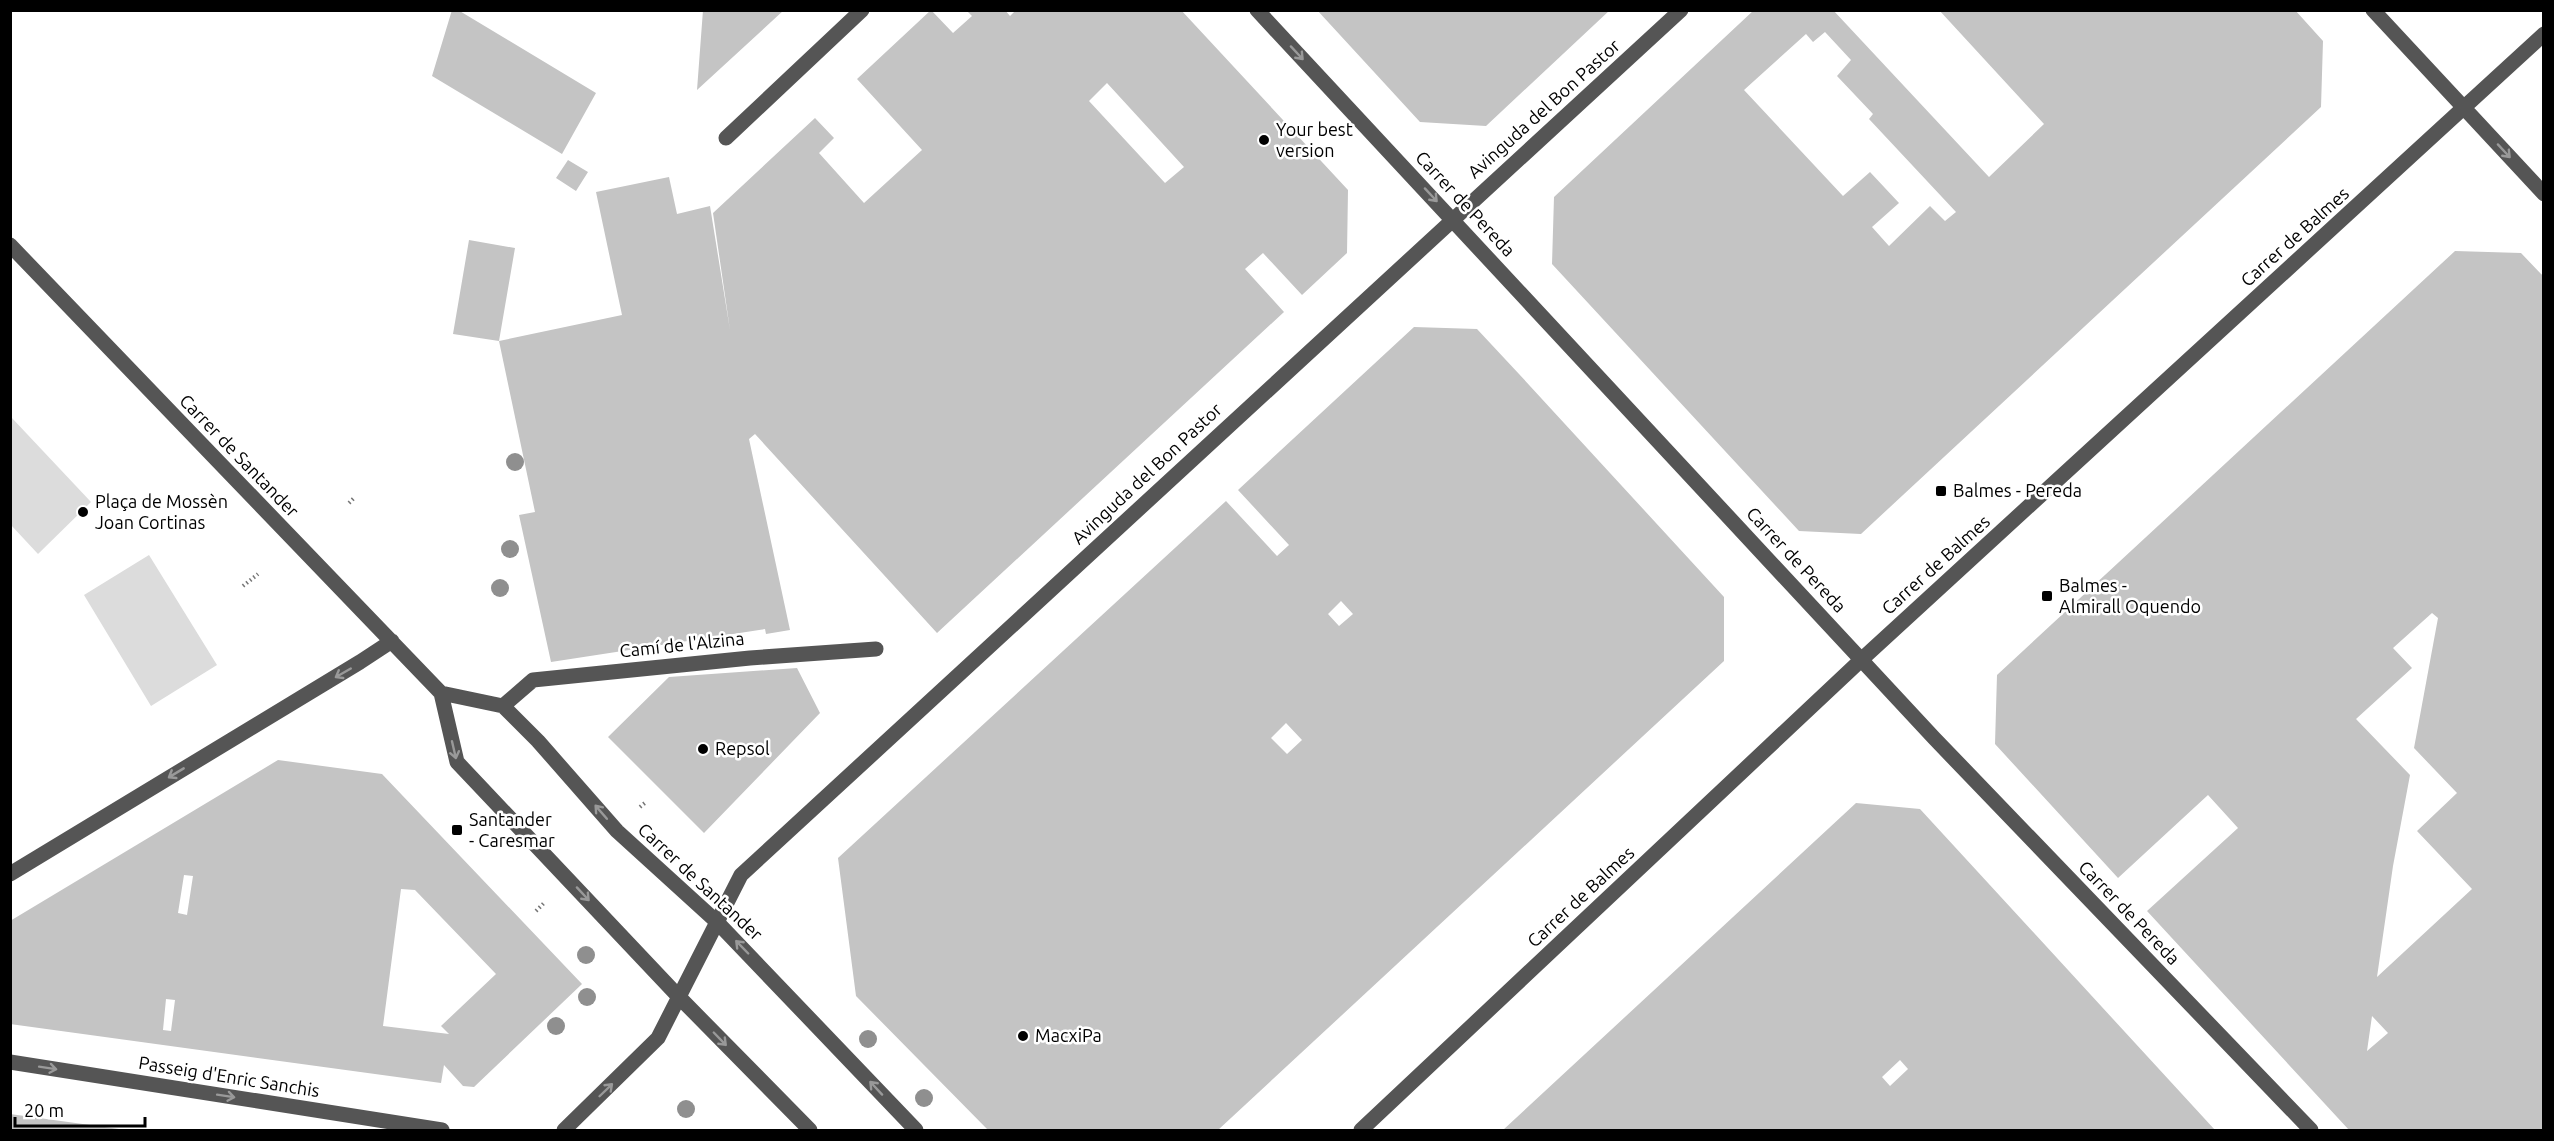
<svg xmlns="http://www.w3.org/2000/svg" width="2554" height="1141" font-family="Ubuntu,sans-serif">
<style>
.green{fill:#dcdcdc}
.building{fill:#c4c4c4;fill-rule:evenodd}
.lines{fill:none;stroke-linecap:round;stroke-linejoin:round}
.path{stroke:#777;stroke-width:4;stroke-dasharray:1.5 3;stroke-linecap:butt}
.minor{stroke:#555;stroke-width:15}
.tree{fill:#8f8f8f}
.oneway{stroke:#999}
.poi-dot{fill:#000;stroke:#fff;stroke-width:2}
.labels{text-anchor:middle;stroke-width:5;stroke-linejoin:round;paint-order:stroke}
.street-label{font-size:18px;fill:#000;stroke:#fff}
.poi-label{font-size:18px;fill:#000;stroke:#fff;text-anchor:start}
</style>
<rect width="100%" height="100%" fill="#fff"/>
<path class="green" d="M11 417 91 502 38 554 11 525Z
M149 555 217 665 151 706 84 595Z"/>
<path class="building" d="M452 10H458L596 93 562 154 432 76Z
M703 10H784L697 90Z
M931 10 953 33 972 16 966 10H1005L1010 16 1016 10H1181L1348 190 1347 253 1302 295 1263 253 1245 269 1284 312 937 633 755 434 749 439 790 630 766 634 765 629 551 662 519 515 535 512 499 341 622 315 596 192 669 177 677 214 710 206 730 330 713 213 815 118 834 138 819 153 864 203 922 150 857 79ZM1107 83 1184 167 1165 183 1089 101Z
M1317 10H1610L1486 126 1420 122Z
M1754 10H1833L1989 177 2044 124 1939 10H2295L2323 41 2321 107 1861 534 1799 531 1552 264 1554 197ZM1825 32 1851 60 1837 76 1873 114 1869 119 1956 212 1945 221 1930 206 1889 246 1872 227 1899 203 1870 172 1843 196 1744 90 1806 34 1813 42Z
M568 160 588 172 576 191 556 178Z
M469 240 515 248 499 341 453 334Z
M2455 251 2521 253 2544 277V1130H2349L2147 911 2238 828 2208 795 2118 878 1995 744 1997 675ZM2432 613 2438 618 2414 748 2457 793 2417 831 2472 889 2377 977 2393 866 2410 775 2356 719 2412 668 2393 648ZM2372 1016 2388 1033 2367 1051Z
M1414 327 1477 329 1519 374 1724 597V661L1218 1130H988L856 996 838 858 1226 501 1277 556 1289 545 1238 490ZM1341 601 1353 614 1339 626 1328 614ZM1286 723 1302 740 1287 754 1271 738Z
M797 668 820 713 704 833 608 737 669 677Z
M278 760 382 774 582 984 474 1087 463 1086 444 1065 441 1083 10 1024V921ZM184 875 193 876 187 915 178 913ZM401 889 415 890 496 974 441 1026 449 1034 383 1026ZM166 999 175 1000 171 1031 163 1030Z
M1856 803 1920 809 2215 1130H1503ZM1900 1060 1908 1069 1890 1086 1882 1077Z
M10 1114 119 1129V1130H10Z"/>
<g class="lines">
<path class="path" d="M349 503 354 498
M243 586 258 574
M640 807 646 802
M536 911 544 903"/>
<path class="minor" d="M1257 10 1934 738 2311 1130
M2373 10 2544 194
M726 138 862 10
M10 245 441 693 457 762 679 997 810 1130
M441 693 503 706 538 741 617 831 717 922 916 1130
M503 706 533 680 750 658 876 649
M10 874 360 662 392 641
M10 1062 442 1130
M564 1130 658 1038 741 875 1681 10
M1361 1130 1861 660 2544 34"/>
</g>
<g class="tree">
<circle cx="515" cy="462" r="9"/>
<circle cx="510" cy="549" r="9"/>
<circle cx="500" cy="588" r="9"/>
<circle cx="586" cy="955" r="9"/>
<circle cx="587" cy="997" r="9"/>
<circle cx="556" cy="1026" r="9"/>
<circle cx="868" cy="1039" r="9"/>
<circle cx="924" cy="1098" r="9"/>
<circle cx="686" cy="1109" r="9"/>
</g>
<defs><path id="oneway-shaft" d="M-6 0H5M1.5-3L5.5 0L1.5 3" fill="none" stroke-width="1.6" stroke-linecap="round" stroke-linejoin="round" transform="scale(1.5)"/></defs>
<g class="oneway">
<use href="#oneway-shaft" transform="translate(1297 53) rotate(47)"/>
<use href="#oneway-shaft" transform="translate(2504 151) rotate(47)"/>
<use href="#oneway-shaft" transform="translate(1431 195) rotate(47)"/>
<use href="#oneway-shaft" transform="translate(343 673) rotate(150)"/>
<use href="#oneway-shaft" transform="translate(454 750) rotate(77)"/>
<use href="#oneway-shaft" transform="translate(176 773) rotate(149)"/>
<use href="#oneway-shaft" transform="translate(601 812) rotate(-131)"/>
<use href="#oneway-shaft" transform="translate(583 894) rotate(47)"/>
<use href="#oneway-shaft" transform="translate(742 947) rotate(-134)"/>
<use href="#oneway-shaft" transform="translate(720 1039) rotate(46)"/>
<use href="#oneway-shaft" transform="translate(48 1068) rotate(9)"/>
<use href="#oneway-shaft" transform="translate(876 1088) rotate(-133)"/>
<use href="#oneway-shaft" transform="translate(606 1090) rotate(-44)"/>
<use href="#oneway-shaft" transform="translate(226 1096) rotate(9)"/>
</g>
<g class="poi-dot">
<circle cx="1264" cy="140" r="6"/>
<rect x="1935" y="485" width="12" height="12" rx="3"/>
<circle cx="83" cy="512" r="6"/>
<rect x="2041" y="590" width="12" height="12" rx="3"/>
<circle cx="703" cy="749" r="6"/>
<rect x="451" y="824" width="12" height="12" rx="3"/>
<circle cx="1023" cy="1036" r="6"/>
</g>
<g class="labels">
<g class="street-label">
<text transform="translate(1544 109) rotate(-42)" y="6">Avinguda del Bon Pastor</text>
<text transform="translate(1465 204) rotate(47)" y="6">Carrer de Pereda</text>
<text transform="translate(2295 237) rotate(-42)" y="6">Carrer de Balmes</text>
<text transform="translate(239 456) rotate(46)" y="6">Carrer de Santander</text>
<text transform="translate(1147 474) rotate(-43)" y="6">Avinguda del Bon Pastor</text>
<text transform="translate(1796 560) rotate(47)" y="6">Carrer de Pereda</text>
<text transform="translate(1936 565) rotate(-42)" y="6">Carrer de Balmes</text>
<text transform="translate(682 645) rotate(-6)" y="6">Camí de l'Alzina</text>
<text transform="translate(700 882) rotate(43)" y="6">Carrer de Santander</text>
<text transform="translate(1581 897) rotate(-43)" y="6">Carrer de Balmes</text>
<text transform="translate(2129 913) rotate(46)" y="6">Carrer de Pereda</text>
<text transform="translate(229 1077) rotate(9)" y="6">Passeig d'Enric Sanchis</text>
</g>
<g class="poi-label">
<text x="1276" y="136">Your best<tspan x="1276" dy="21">version</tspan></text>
<text x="1953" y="497">Balmes - Pereda</text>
<text x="95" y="508">Plaça de Mossèn<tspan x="95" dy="21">Joan Cortinas</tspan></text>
<text x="2059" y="592">Balmes -<tspan x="2059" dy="21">Almirall Oquendo</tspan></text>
<text x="715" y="755">Repsol</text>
<text x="469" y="826">Santander<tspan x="469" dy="21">- Caresmar</tspan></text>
<text x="1035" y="1042">MacxiPa</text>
</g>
</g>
<rect width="2554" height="1141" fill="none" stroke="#000000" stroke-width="24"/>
<path d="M15 1117v9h130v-9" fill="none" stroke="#000000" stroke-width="3"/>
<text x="24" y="1117" font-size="18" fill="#000000" stroke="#ffffff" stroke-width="4.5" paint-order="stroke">20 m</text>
</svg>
